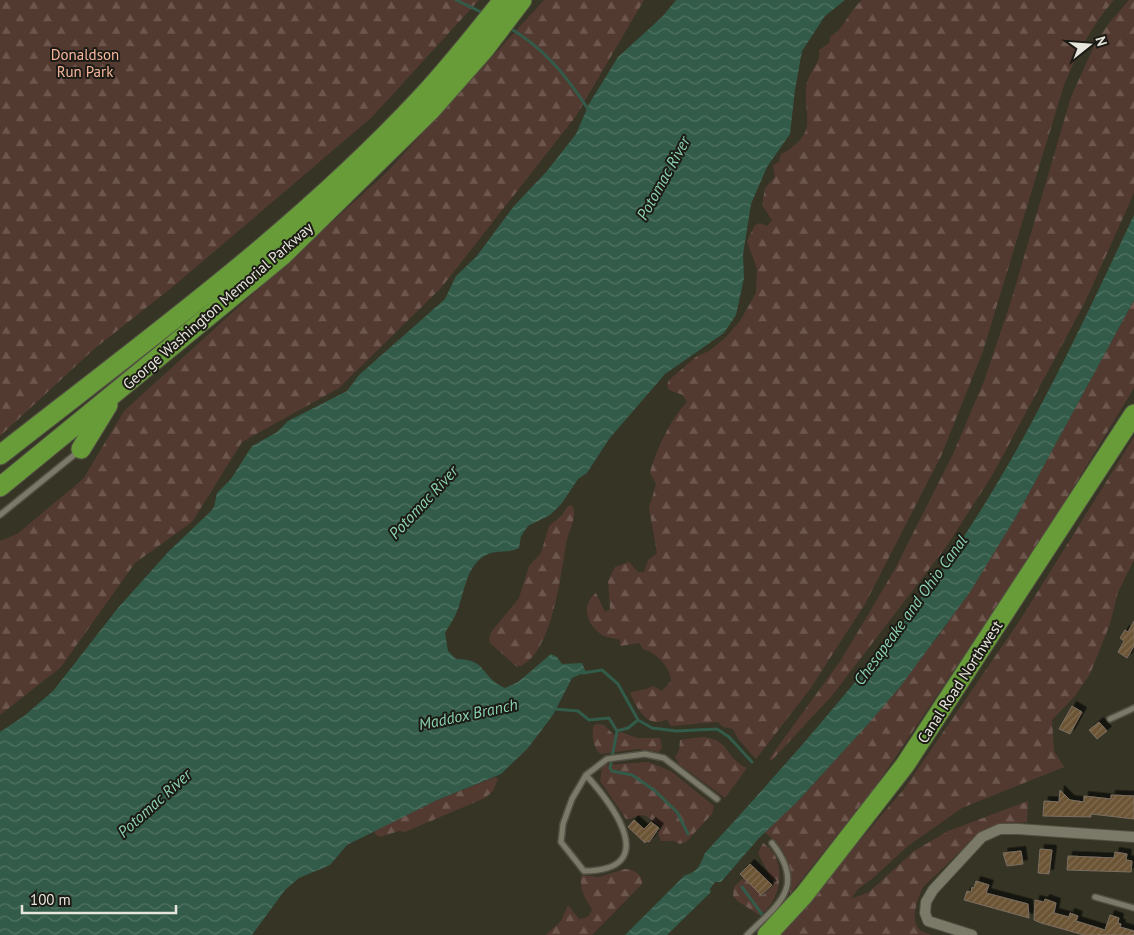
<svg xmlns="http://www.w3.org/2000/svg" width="1134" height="935" font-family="'PT Sans',sans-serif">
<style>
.forest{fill:url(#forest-firs)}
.water{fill:url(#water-waves)}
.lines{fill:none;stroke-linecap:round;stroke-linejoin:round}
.stream{stroke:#335b49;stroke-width:3}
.building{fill:url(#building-hatch);stroke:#7a6e61;filter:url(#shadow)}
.lane-casing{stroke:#525043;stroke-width:8}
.street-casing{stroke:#525043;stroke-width:12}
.highway-casing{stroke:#525043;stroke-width:21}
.lane{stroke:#7b7968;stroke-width:5}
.street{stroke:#7b7968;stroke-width:10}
.highway{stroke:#679c38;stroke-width:19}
.labels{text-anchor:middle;stroke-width:4;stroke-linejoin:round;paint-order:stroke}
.park-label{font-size:15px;fill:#f9b69d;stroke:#1c1b15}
.street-label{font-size:15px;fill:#e7e6dc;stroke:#1c1b15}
.water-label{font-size:16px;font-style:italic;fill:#8bd2b0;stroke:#1c1b15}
</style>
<defs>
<pattern id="forest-firs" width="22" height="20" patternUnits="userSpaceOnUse" patternTransform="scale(1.25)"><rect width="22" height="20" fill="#533a30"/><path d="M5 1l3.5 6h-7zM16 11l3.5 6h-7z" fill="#6c564d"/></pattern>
<pattern id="water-waves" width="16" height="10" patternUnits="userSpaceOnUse" patternTransform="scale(1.25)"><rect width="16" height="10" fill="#335b49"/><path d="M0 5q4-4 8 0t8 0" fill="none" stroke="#517363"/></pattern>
<pattern id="building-hatch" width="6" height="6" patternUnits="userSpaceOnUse" patternTransform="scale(1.25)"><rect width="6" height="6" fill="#6c5435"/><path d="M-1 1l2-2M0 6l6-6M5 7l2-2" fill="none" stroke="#816d52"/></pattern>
<filter id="shadow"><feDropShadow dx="4.5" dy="-4.5" stdDeviation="0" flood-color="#0009"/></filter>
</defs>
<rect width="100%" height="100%" fill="#353425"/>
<path class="forest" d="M0 0H479L372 117 175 285 94 349 0 436Z
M544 0H644L576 116 441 288 339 388 242 442 192 522 135 563 61 667 0 715V541L17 534 83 479 124 411 388 171Z
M862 0H1114C1092 25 1077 54 1064 85L983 351 941 456 865 604 810 689 756 759 738 739 733 729 723 727 718 722 671 726 667 720C664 720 662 722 659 722 644 724 635 704 630 693 637 689 643 692 653 686L662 691 671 681C671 668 656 652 644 650L639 643 620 646V640C615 638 608 638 604 636 587 627 580 605 596 593L605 612 610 609 608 581 615 567 629 562 638 572H644L648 560 657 553 649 508 656 484 650 473C655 452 671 418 687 402L683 395 669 390 667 385 669 380 697 356 709 351 725 338 740 321 756 293 757 269 747 241 755 225 760 223 767 226 772 220 762 205 765 188 775 177 773 165 779 162 781 154C791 150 802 140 806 130 810 117 803 99 807 83 809 72 822 61 819 50L829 43 830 37C845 28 849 11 862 0Z
M1129 0H1134V193L1086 300 993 474 946 547 831 697 771 761 769 759 841 660 895 569 953 454 984 381 1011 301 1071 97 1095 44 1109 23Z
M1134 300V388L1042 539 876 786 790 894C793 867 787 848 764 832L797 802 869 723 943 630 1017 515Z
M1134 437V560L1118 592 1110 624 1090 674 1075 696 1052 720 1054 751 1064 767 962 808 908 846 873 878 858 889 851 899 869 892 914 851 948 831 1028 801 1027 822 1004 824 983 830 923 887C918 898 909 920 920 930 923 933 928 933 931 935H779L904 789 1020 620Z
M571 505C580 514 567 533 566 545 561 574 551 659 517 667L490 643 489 639 491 632 519 598 529 566 541 553 549 526 562 515 567 507Z
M598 724 604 725 614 735 621 732 637 738H660L662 748 659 752 639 749 600 754C593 747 591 734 594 725Z
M701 737C730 738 724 758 747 768L725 798 679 764 675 757 679 750 680 740Z
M648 762 671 771 714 806 712 814 686 842 680 844 674 841H661L658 833 662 827C647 819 647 810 630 819H626L600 781 602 768 605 765Z
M495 777 498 779 493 791 485 798 405 832 399 831 380 837 375 834 374 830 435 801Z
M763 843C788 857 783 902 759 915L739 902 733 896 734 887 744 877 763 895 774 884 758 853Z
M625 869C634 869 643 875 642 884L592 935H546L561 921 568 905 579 919C586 918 590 917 592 909 584 898 580 890 581 875L599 877Z"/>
<path class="water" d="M676 0H845L825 16 802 51 795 90 790 134 767 167 751 204 743 255 744 278 736 315 724 333 665 374 609 439 587 473 578 479 562 503 550 515 528 526 521 536 519 548C509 554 496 549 486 555 464 567 465 596 455 616 452 622 448 627 445 633L448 651 456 659C488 659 480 677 505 688L518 682 551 654 557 657 562 664 582 663 586 672 572 678 553 715 528 748 501 774 435 801 347 845 330 865 299 878 285 890 252 935H0V732L24 716 53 691 118 608 169 551 210 512 214 507 217 493 231 479 252 446 277 432 288 421 347 391 359 375 445 299 456 276 476 257 514 206 547 171 576 134 589 104 618 57 662 17Z
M1134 215V300L1017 515 970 592 900 687 869 723 797 802 759 838 721 882H715L710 889 711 892 667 935H625L685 875C698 872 700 865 705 853 793 757 880 659 954 551 1026 446 1080 329 1134 215Z"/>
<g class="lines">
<path class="stream" d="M456 0 485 14
M508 27C543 47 566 75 588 109
M583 673 602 670 618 684 638 720 652 728 676 731 717 729 729 737 752 762
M554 709 578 711 589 720 609 718 617 731 610 768 612 771 632 775 654 790 677 812 688 834
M617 731 628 728 638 720
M742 887 764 917"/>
</g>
<path class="building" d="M1134 621V646L1127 658 1118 652 1124 641 1120 638 1125 630 1128 632Z
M1072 706 1082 712 1070 734 1059 729Z
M1099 722 1107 731 1097 739 1089 730Z
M1060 790 1070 800 1084 802V796L1111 799V795L1134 796V819L1091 814V817L1043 816 1044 801 1059 802Z
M634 820 644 829 651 822 659 828 649 842 647 841 645 843 628 827Z
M1040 849 1052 850 1049 874 1038 873Z
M1021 851 1023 864 1007 866 1003 853Z
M1115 852 1127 854 1126 860 1132 861 1131 872 1067 870 1068 856 1114 858Z
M750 864 772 885 761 895 740 874Z
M976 881 989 885 986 893 1028 904 1029 918 964 900 967 891 971 892 972 887 974 888Z
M1045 899 1056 903 1054 913 1069 917 1070 913 1078 916 1076 921 1105 930 1110 915 1119 918 1118 923 1121 924 1120 927 1134 931V935H1084L1041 923 1034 920 1035 900 1044 902Z"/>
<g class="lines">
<g class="lane-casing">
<path id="lane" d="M0 515 79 451
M1110 719 1134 708
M586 775C613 805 662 870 584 871L561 842 563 824 572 799 586 775 607 759 645 754 664 758 717 799
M1095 897 1134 908
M747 935C777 905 807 888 772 843"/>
</g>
<g class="street-casing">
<path id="street" d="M972 935 928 921 925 913 926 902 933 890 982 837 1000 829H1018L1134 837"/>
</g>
<g class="highway-casing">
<path id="highway" d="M81 449 108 405
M0 455C144 342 295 233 420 99 450 67 476 34 503 0
M0 487 282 256 431 110 484 50 522 0
M767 935 804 895 905 765 1134 414"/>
</g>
<use href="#lane" class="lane"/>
<use href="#street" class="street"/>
<use href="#highway" class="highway"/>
</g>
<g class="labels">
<g class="park-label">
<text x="85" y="60">Donaldson<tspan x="85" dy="17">Run Park</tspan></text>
</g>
<g class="street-label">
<text transform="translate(218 306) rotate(-41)" y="5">George Washington Memorial Parkway</text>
<text transform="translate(960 682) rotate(-57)" y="5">Canal Road Northwest</text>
</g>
<g class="water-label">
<text transform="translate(663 178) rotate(-61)" y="6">Potomac River</text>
<text transform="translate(423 502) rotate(-47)" y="6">Potomac River</text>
<text transform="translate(910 610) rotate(-54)" y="6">Chesapeake and Ohio Canal</text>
<text transform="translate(468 714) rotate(-12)" y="6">Maddox Branch</text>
<text transform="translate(154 803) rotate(-42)" y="6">Potomac River</text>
</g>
</g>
<g transform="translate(1089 45) rotate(73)" stroke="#1c1b15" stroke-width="4" paint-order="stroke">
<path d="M0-4L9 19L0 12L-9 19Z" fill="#e7e6dc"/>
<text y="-8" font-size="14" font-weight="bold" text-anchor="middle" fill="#e7e6dc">N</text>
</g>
<path d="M22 905v8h154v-8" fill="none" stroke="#e7e6dc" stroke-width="2.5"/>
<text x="30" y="905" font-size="15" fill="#e7e6dc" stroke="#1c1b15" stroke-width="4" paint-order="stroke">100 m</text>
</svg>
